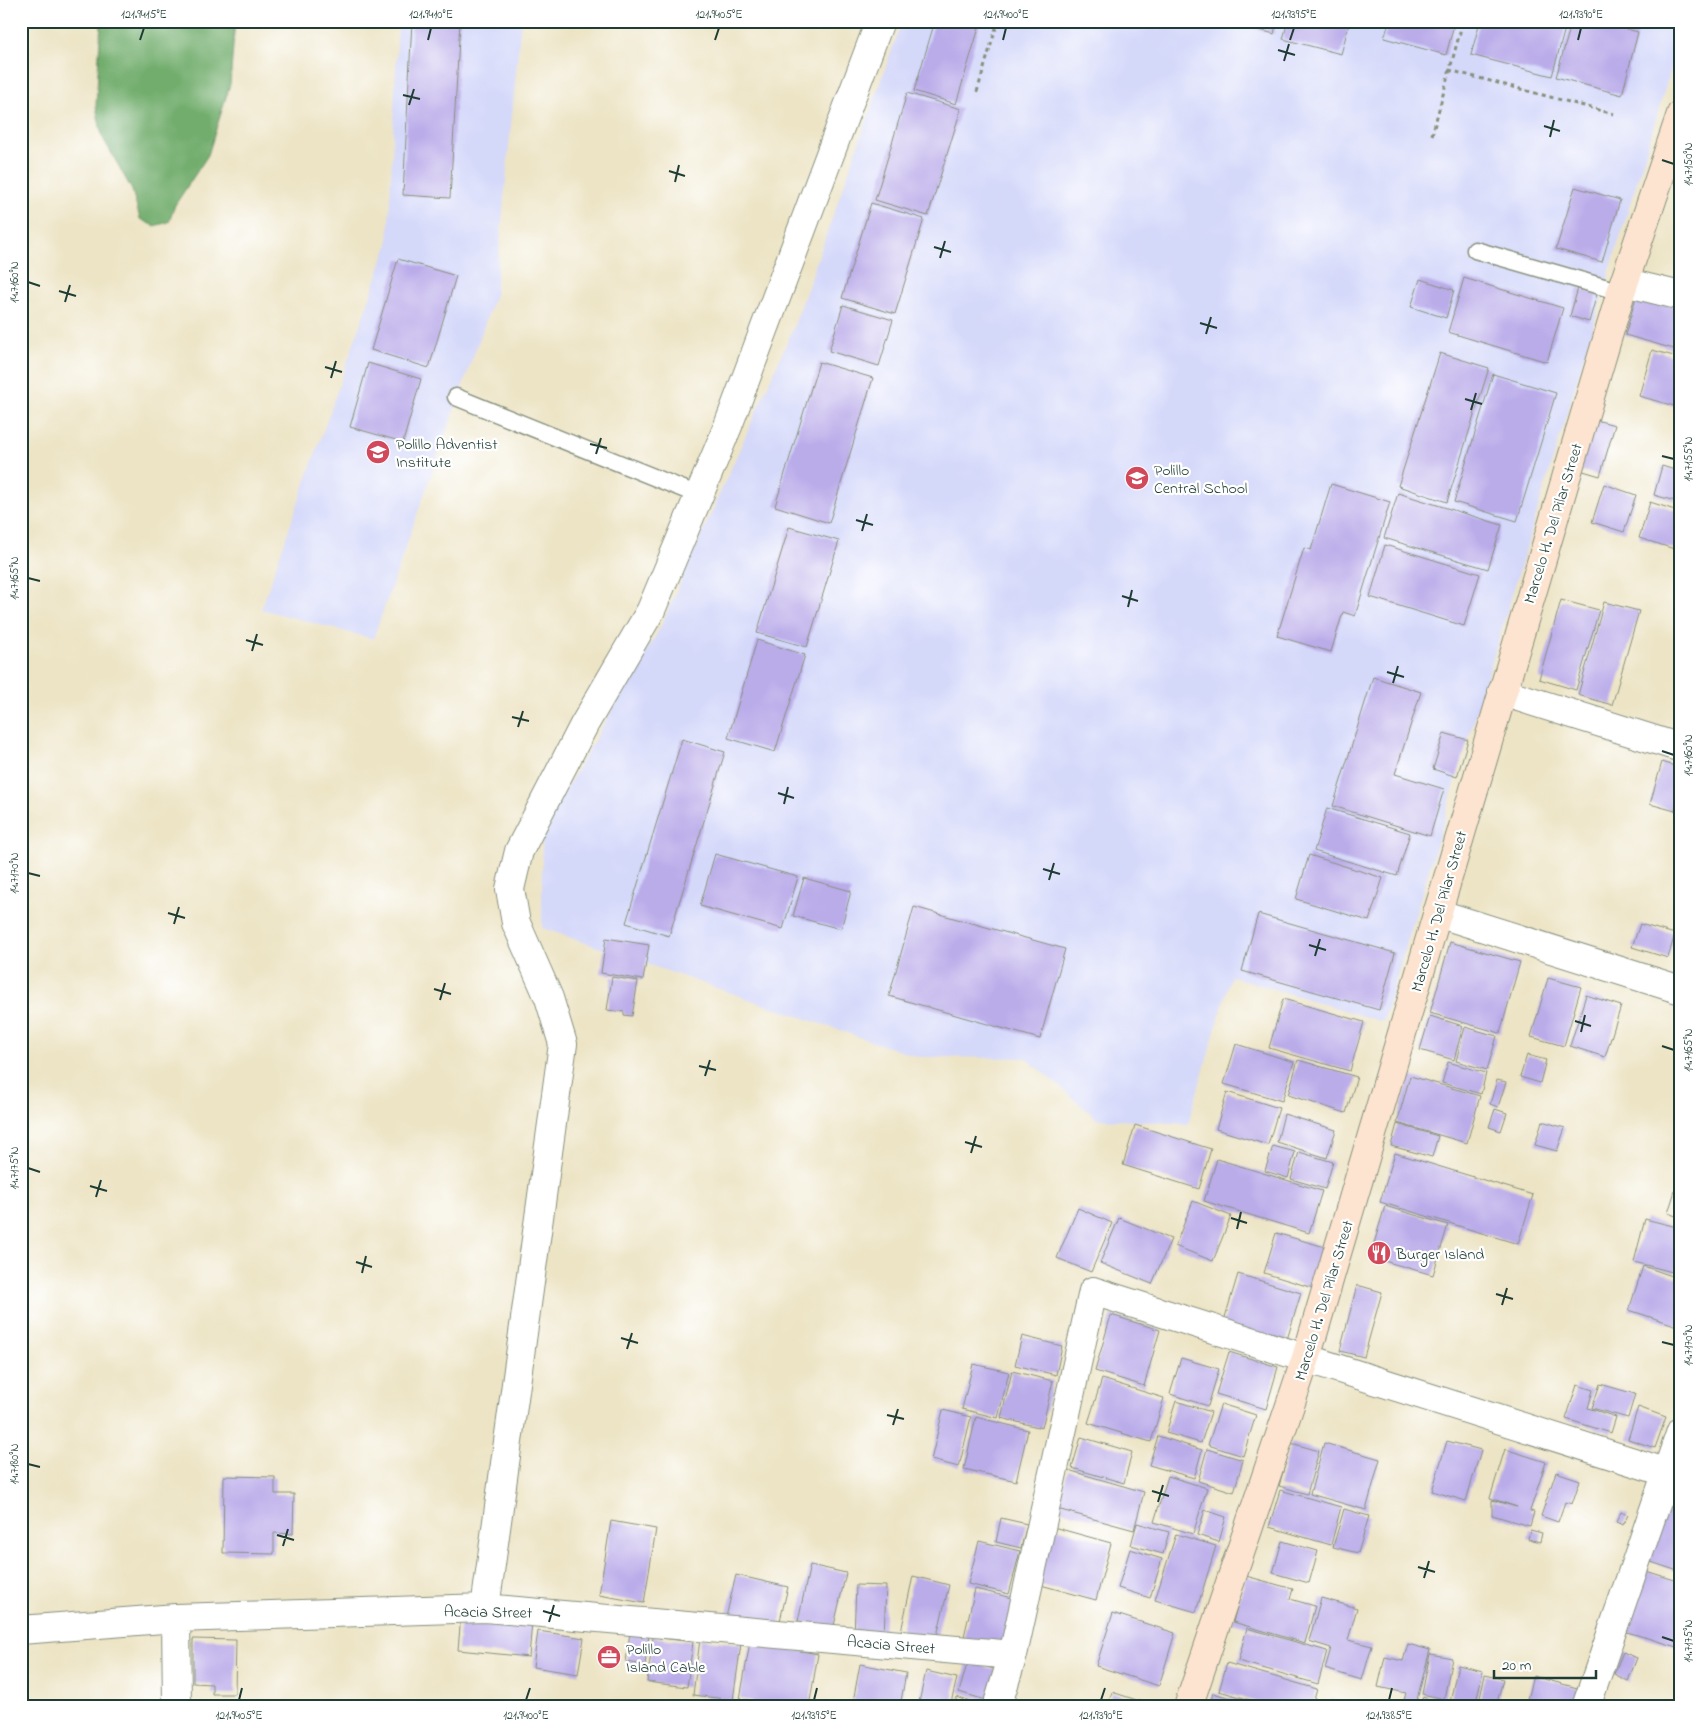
<svg xmlns="http://www.w3.org/2000/svg" width="1702" height="1728" font-family="'Indie Flower',sans-serif">
<style>
.built{fill:#d4d8f9}
.forest{fill:#72ad6d;stroke:#487550}
.building{fill:#baabe9}
.lines{fill:none;stroke-linecap:round;stroke-linejoin:round}
.service-casing{stroke:#86907c;stroke-width:19}
.minor-casing{stroke:#86907c;stroke-width:30}
.tertiary-casing{stroke:#86907c;stroke-width:30}
.secondary-casing{stroke:#86907c;stroke-width:30}
.path{stroke:#86907c;stroke-width:3;stroke-dasharray:4 4;stroke-linecap:butt}
.service{stroke:#fff;stroke-width:16}
.minor{stroke:#fff;stroke-width:28}
.tertiary{stroke:#fff;stroke-width:28}
.secondary{stroke:#fde4d0;stroke-width:28}
.ticks{fill:none;stroke:#1f3d34;stroke-width:2}
.labels{text-anchor:middle;stroke-width:4.5;stroke-linejoin:round;paint-order:stroke}
.poi-label{font-size:16px;fill:#1f3d34;stroke:#fff;text-anchor:start}
.street-label{font-size:16px;fill:#1f3d34;stroke:#fff}
.neatline{fill:none;stroke:#1f3d34;stroke-width:2}
.ticks-label{font-size:12px;text-anchor:middle;fill:#1f3d34}
</style>
<rect width="100%" height="100%" fill="#fff"/>
<filter id="ink" filterUnits="userSpaceOnUse"><feTurbulence type="fractalNoise" baseFrequency=".02" numOctaves="2"/><feDisplacementMap in="SourceGraphic" scale="10" xChannelSelector="R" yChannelSelector="G"/><feConvolveMatrix kernelMatrix="1 2 1 2 8 2 1 2 1" color-interpolation-filters="sRGB"/></filter>
<filter id="wash" filterUnits="userSpaceOnUse"><feTurbulence type="fractalNoise" baseFrequency=".0096" numOctaves="4" result="noise"/><feDisplacementMap in="SourceGraphic" scale="20" xChannelSelector="R" yChannelSelector="G"/><feGaussianBlur stdDeviation="1.12" result="paint"/><feColorMatrix in="noise" values="0 0 0 0 0 0 0 0 0 0 0 0 0 0 0 0 0 1.4 0 .05"/><feComposite in="paint" operator="in"/></filter>
<g filter="url(#wash)">
<rect width="100%" height="100%" fill="#ede4c5"/>
<path class="built" d="M398 21H521L495 295 373 639 261 609 388 245Z
M902 21H1681V36L1383 1022 1231 976 1188 1124 1097 1119 1026 1058 917 1057 542 928V830L661 626 792 331Z"/>
<path class="forest" d="M101 21H235L230 84 208 155 175 205 169 222 154 226 140 219 132 190 102 136 96 106Z"/>
<g id="blocks">
<path class="building" d="M412 21H460L450 198 403 195Z
M935 21H981L956 104 914 91Z
M1228 21H1277L1274 34Z
M1288 21H1350L1341 54 1283 39Z
M1385 21H1455L1446 55 1384 38 1389 23Z
M1480 21H1567L1552 76 1471 55Z
M1572 21H1597L1638 32 1622 95 1556 77Z
M907 93 961 109 928 216 875 200Z
M1575 187 1620 200 1602 262 1556 249Z
M871 203 924 219 895 314 842 298Z
M398 259 456 276 429 368 371 350Z
M1464 278 1563 308 1547 362 1448 332Z
M1420 279 1454 290 1446 318 1411 307Z
M1578 288 1597 294 1589 322 1570 316Z
M1637 294 1681 306V351L1625 335Z
M843 305 893 320 879 366 829 351Z
M1652 350 1681 358V408L1639 396Z
M1440 353 1489 368 1447 502 1398 486Z
M819 362 873 378 829 523 775 506Z
M368 363 421 379 403 442 350 427Z
M1493 374 1556 393 1517 521 1454 502Z
M1588 418 1615 425 1600 476 1573 468Z
M1662 466 1681 472V482L1675 501 1654 495Z
M1331 484 1390 502 1355 616 1343 612 1331 652 1277 636 1304 548 1311 550Z
M1604 484 1636 495 1624 532 1592 522Z
M1398 493 1502 525 1488 569 1384 538Z
M1650 502 1681 512V551L1639 538Z
M789 527 839 541 807 647 757 633Z
M1385 545 1480 574 1464 626 1370 597Z
M1561 600 1599 610 1576 690 1539 679Z
M1604 602 1639 611 1612 705 1578 695Z
M757 640 805 655 775 752 728 738Z
M1373 677 1421 692 1395 774 1444 789 1430 836 1333 806Z
M1680 708H1681V728L1675 726Z
M1444 733 1468 740 1457 777 1433 769Z
M682 739 725 752 669 936 626 923Z
M1662 762 1681 768V790L1675 811 1650 804Z
M1681 803V823L1675 821Z
M1327 808 1410 833 1397 876 1314 851Z
M1680 851H1681V866L1676 865Z
M715 854 798 877 783 929 700 906Z
M1309 855 1383 878 1369 921 1296 899Z
M804 878 851 891 841 929 793 916Z
M914 907 1065 949 1040 1039 889 996Z
M1258 914 1395 953 1379 1010 1242 971Z
M1640 924 1675 934 1668 958 1632 947Z
M606 938 649 945 643 980 601 973Z
M1450 942 1520 962 1500 1033 1430 1013Z
M612 977 638 981 632 1016 624 1015V1012L607 1010Z
M1548 978 1581 987 1564 1046 1531 1037Z
M1586 995 1621 1006 1605 1057 1570 1046Z
M1283 999 1364 1022 1350 1071 1269 1048Z
M1430 1016 1463 1026 1454 1060 1420 1050Z
M1465 1027 1497 1036 1487 1070 1456 1061Z
M1236 1044 1294 1062 1282 1101 1224 1084Z
M1527 1055 1546 1060 1540 1083 1520 1077Z
M1298 1060 1357 1077 1346 1113 1288 1095Z
M1448 1062 1486 1073 1481 1094 1442 1083Z
M1410 1076 1480 1096 1467 1143 1397 1123Z
M1497 1080 1506 1082 1498 1107 1490 1104Z
M1227 1092 1279 1108 1268 1145 1216 1129Z
M1495 1109 1507 1113 1501 1131 1489 1127Z
M1284 1114 1336 1130 1327 1158 1277 1142Z
M1681 1118V1142L1674 1140Z
M1542 1121 1565 1128 1557 1151 1535 1145Z
M1397 1124 1438 1136 1432 1157 1391 1146Z
M1135 1125 1211 1149 1199 1189 1123 1165Z
M1273 1146 1295 1152 1288 1178 1265 1171Z
M1299 1152 1333 1162 1325 1189 1291 1179Z
M1395 1153 1533 1195 1518 1244 1380 1202Z
M1217 1159 1322 1191 1309 1233 1204 1201Z
M1680 1175H1681V1218L1668 1213Z
M1193 1201 1231 1216 1213 1261 1175 1246Z
M1385 1206 1448 1225 1433 1275 1370 1257Z
M1078 1208 1112 1223 1091 1272 1057 1258Z
M1119 1218 1171 1239 1152 1284 1100 1263Z
M1645 1219 1681 1228V1253L1676 1273 1634 1262Z
M1276 1233 1325 1247 1313 1288 1264 1273Z
M1643 1266 1681 1279V1327L1629 1310Z
M1238 1274 1301 1293 1286 1343 1223 1324Z
M1357 1285 1382 1292 1364 1357 1340 1351Z
M1111 1315 1160 1330 1144 1386 1095 1371Z
M1022 1336 1062 1346 1056 1375 1015 1365Z
M1229 1352 1278 1367 1266 1409 1216 1394Z
M1181 1358 1219 1369 1208 1406 1170 1394Z
M973 1364 1009 1372 998 1418 962 1409Z
M1012 1371 1053 1381 1042 1428 1001 1418Z
M1102 1379 1164 1398 1151 1442 1088 1423Z
M1600 1384 1635 1394 1628 1418 1592 1408Z
M1577 1385 1593 1390 1588 1408 1616 1417 1611 1433 1566 1419Z
M1176 1401 1211 1412 1201 1443 1166 1433Z
M1221 1404 1256 1415 1243 1456 1208 1445Z
M1638 1407 1666 1417 1655 1448 1628 1439Z
M943 1410 971 1417 959 1467 931 1460Z
M976 1417 1028 1430 1016 1481 964 1469Z
M1158 1436 1202 1450 1194 1478 1149 1465Z
M1081 1437 1132 1452 1124 1483 1072 1468Z
M1447 1441 1481 1450 1466 1501 1432 1491Z
M1291 1443 1319 1451 1307 1494 1279 1486Z
M1324 1443 1380 1459 1366 1510 1310 1494Z
M1207 1449 1243 1460 1234 1492 1198 1481Z
M1505 1449 1546 1462 1530 1511 1534 1512 1530 1526 1492 1515V1500L1517 1507 1490 1498Z
M1068 1470 1144 1492 1134 1530 1057 1509Z
M1556 1472 1580 1480 1572 1504 1565 1502 1558 1522 1541 1516Z
M224 1476 275 1477V1494H294L293 1534 274 1533V1554L223 1553Z
M1168 1476 1207 1488 1193 1534 1154 1522Z
M1667 1487 1681 1491V1572L1645 1560Z
M1280 1490 1341 1507 1331 1545 1269 1527Z
M1344 1509 1369 1516 1358 1553 1333 1547Z
M1205 1510 1226 1517 1219 1542 1197 1535Z
M1621 1512 1628 1515 1623 1525 1616 1522Z
M1001 1518 1027 1524 1021 1548 996 1542Z
M611 1521 656 1529 644 1603 599 1595Z
M1137 1523 1169 1532 1163 1554 1131 1545Z
M1053 1527 1111 1543 1096 1600 1037 1584Z
M1530 1530 1542 1533 1540 1542 1528 1539Z
M1176 1534 1216 1546 1196 1612 1155 1600Z
M979 1541 1020 1551 1009 1594 968 1584Z
M1282 1541 1318 1551 1309 1583 1273 1573Z
M1130 1549 1162 1559 1150 1598 1118 1588Z
M810 1565 846 1573 833 1630 798 1621Z
M1646 1571 1681 1582V1648L1627 1632Z
M736 1575 788 1587 778 1629 726 1617Z
M913 1576 949 1585 935 1644 900 1636Z
M1246 1576 1293 1589 1290 1599 1315 1606 1305 1643 1233 1622Z
M856 1585 886 1586 884 1637 854 1636Z
M975 1589 1017 1599 1004 1651 963 1641Z
M1321 1598 1357 1608 1348 1640 1372 1646 1362 1680 1325 1669 1331 1648 1309 1641Z
M1113 1613 1175 1633 1159 1686 1096 1666Z
M461 1615 532 1622 529 1657 458 1650Z
M1247 1628 1327 1651 1318 1684 1238 1661Z
M538 1631 584 1638 578 1674 533 1667Z
M630 1632 649 1635 645 1665 626 1662Z
M653 1637 693 1642 687 1687 647 1682Z
M193 1639 236 1640 235 1694H212V1684L193 1683Z
M700 1639 741 1644 733 1700 693 1695Z
M750 1642 818 1654 809 1707H752L753 1701 740 1699Z
M1408 1644 1430 1650 1415 1707H1402L1406 1693 1378 1687 1385 1657 1403 1661Z
M1623 1652 1637 1658 1628 1681 1614 1674Z
M1430 1654 1452 1658 1444 1699 1422 1694Z
M968 1661 997 1670 989 1701 959 1692Z
M1227 1663 1317 1689 1312 1707H1275L1219 1691Z
M860 1664 906 1673 900 1707H852Z
M1458 1665 1483 1671 1475 1707H1449Z
M926 1671 957 1678 950 1707H918Z
M1485 1675 1503 1679 1496 1707H1478Z
M1533 1676 1581 1689 1576 1707H1525Z
M1112 1692 1152 1705V1707H1107Z
M1213 1693 1260 1706V1707H1209Z
M957 1697 983 1707H954Z
M1423 1697 1443 1704 1442 1707H1419Z
M1332 1699 1358 1706V1707H1330Z"/>
</g>
</g>
<g filter="url(#ink)">
<use href="#blocks" fill-opacity="0" stroke="#86907c" stroke-width="1"/>
<g class="lines">
<g class="service-casing">
<path id="service" d="M1475 250 1621 292
M456 397 698 495"/>
</g>
<g class="minor-casing">
<path id="minor" d="M1624 282 1681 296
M1502 692 1681 748
M1437 913 1681 990
M485 1608 563 1044 549 998 516 923 510 889 519 851 584 725 651 610 728 426 880 21
M176 1618 177 1707
M21 1630 176 1618 485 1608 1013 1655
M997 1707 1013 1655 1093 1291 1681 1477"/>
</g>
<g class="tertiary-casing">
<path id="tertiary" d="M1586 1707 1681 1431"/>
</g>
<g class="secondary-casing">
<path id="secondary" d="M1188 1707 1306 1358 1621 292 1681 114"/>
</g>
<path class="path" d="M1449 70 1614 114
M977 92 998 21
M1432 135 1463 21"/>
<use href="#service" class="service"/>
<use href="#minor" class="minor"/>
<use href="#tertiary" class="tertiary"/>
<use href="#secondary" class="secondary"/>
</g>
</g>
<path class="ticks" d="M140 40 144 28M428 40 431 28M715 40 719 28M1003 40 1006 28M1290 40 1294 28M1578 40 1581 28M1278 50 1295 55M1284 61 1289 44M403 95 420 99M409 105 414 89M1544 126 1560 131M1550 137 1554 120M1662 160 1674 164M669 171 685 176M675 182 679 165M934 247 951 252M940 258 945 241M28 282 40 286M59 291 76 296M65 302 70 285M1200 323 1217 328M1206 334 1211 317M325 367 342 372M331 378 336 361M1465 399 1482 404M1471 410 1476 393M590 444 607 448M596 454 601 438M1662 456 1674 459M856 520 873 525M862 531 867 514M28 578 40 581M1122 596 1138 601M1128 607 1132 590M246 640 263 645M252 651 257 634M1387 672 1404 677M1393 683 1398 666M512 717 529 721M518 727 523 711M1662 751 1674 755M778 793 794 798M784 804 788 787M1043 869 1060 874M28 873 40 876M1049 880 1054 863M168 913 185 918M174 924 179 907M1309 945 1326 950M1315 956 1320 939M434 989 451 994M440 1000 445 983M1575 1021 1591 1026M1581 1032 1585 1015M1662 1046 1674 1050M699 1066 716 1070M705 1076 710 1060M965 1142 982 1147M971 1153 976 1136M28 1168 40 1172M90 1186 107 1191M96 1197 101 1180M1231 1218 1247 1223M1237 1229 1241 1212M356 1262 372 1267M362 1273 366 1256M1496 1294 1513 1299M1502 1305 1507 1288M621 1338 638 1343M1662 1342 1674 1345M627 1349 632 1333M887 1415 904 1419M893 1425 898 1409M28 1464 40 1467M1152 1491 1169 1496M1158 1502 1163 1485M277 1535 294 1540M283 1546 288 1529M1418 1567 1435 1572M1424 1578 1429 1561M543 1611 560 1616M549 1622 554 1605M1662 1637 1674 1641M239 1700 242 1688M526 1700 530 1688M814 1700 817 1688M1101 1700 1105 1688M1389 1700 1392 1688"/>
<defs>
<g id="school-disc" transform="scale(1.25)"><circle r="9.5" fill="#d1495b" stroke="#fff"/><path d="M0-5L7-2L0 1L-7-2ZM-4 1L0 2.5L4 1V4Q0 6-4 4Z" fill="#fff"/></g>
<g id="restaurant-disc" transform="scale(1.25)"><circle r="9.5" fill="#d1495b" stroke="#fff"/><path d="M-5-6h1v4h1v-4h1v4h1v-4h1v5L-1.5 .5V6h-2V.5L-5-1ZM5-6V6H3V1.5H1.5Q1.5-4 5-6Z" fill="#fff"/></g>
<g id="office-disc" transform="scale(1.25)"><circle r="9.5" fill="#d1495b" stroke="#fff"/><path d="M-6-3h4V-5.5h4V-3h4V5H-6ZM-1-4.5V-3h2v-1.5ZM-6 0V1H6V0Z" fill="#fff"/></g>
</defs>
<g fill-rule="evenodd">
<use href="#school-disc" x="378" y="452"/>
<use href="#school-disc" x="1137" y="478"/>
<use href="#restaurant-disc" x="1379" y="1253"/>
<use href="#office-disc" x="609" y="1657"/>
</g>
<g class="labels">
<g class="poi-label">
<text x="396" y="449">Polillo Adventist<tspan x="396" dy="18">Institute</tspan></text>
<text x="1154" y="475">Polillo<tspan x="1154" dy="18">Central School</tspan></text>
<text x="1396" y="1259">Burger Island</text>
<text x="626" y="1654">Polillo<tspan x="626" dy="18">Island Cable</tspan></text>
</g>
<g class="street-label">
<text transform="translate(1552 523) rotate(-73)" y="6">Marcelo H. Del Pilar Street</text>
<text transform="translate(1438 911) rotate(-74)" y="6">Marcelo H. Del Pilar Street</text>
<text transform="translate(1323 1300) rotate(-73)" y="6">Marcelo H. Del Pilar Street</text>
<text transform="translate(488 1611) rotate(1)" y="6">Acacia Street</text>
<text transform="translate(891 1644) rotate(5)" y="6">Acacia Street</text>
</g>
</g>
<rect width="1702" height="1728" fill="none" stroke="#fff" stroke-width="55"/>
<path d="M1494 1670v8h102v-8" fill="none" stroke="#1f3d34" stroke-width="2.5"/>
<text x="1502" y="1670" font-size="15" fill="#1f3d34" stroke="#ffffff" stroke-width="4" paint-order="stroke">20 m</text>
<rect x="28" y="28" width="1646" height="1672" class="neatline"/>
<g class="ticks-label">
<text x="144" y="18">121.9415°E</text>
<text x="431" y="18">121.9410°E</text>
<text x="719" y="18">121.9405°E</text>
<text x="1006" y="18">121.9400°E</text>
<text x="1294" y="18">121.9395°E</text>
<text x="1581" y="18">121.9390°E</text>
<text transform="translate(1688 164) rotate(-90)" y="4">14.7150°N</text>
<text transform="translate(14 282) rotate(-90)" y="4">14.7160°N</text>
<text transform="translate(1688 459) rotate(-90)" y="4">14.7155°N</text>
<text transform="translate(14 578) rotate(-90)" y="4">14.7165°N</text>
<text transform="translate(1688 755) rotate(-90)" y="4">14.7160°N</text>
<text transform="translate(14 873) rotate(-90)" y="4">14.7170°N</text>
<text transform="translate(1688 1050) rotate(-90)" y="4">14.7165°N</text>
<text transform="translate(14 1168) rotate(-90)" y="4">14.7175°N</text>
<text transform="translate(1688 1345) rotate(-90)" y="4">14.7170°N</text>
<text transform="translate(14 1464) rotate(-90)" y="4">14.7180°N</text>
<text transform="translate(1688 1641) rotate(-90)" y="4">14.7175°N</text>
<text x="239" y="1719">121.9405°E</text>
<text x="526" y="1719">121.9400°E</text>
<text x="814" y="1719">121.9395°E</text>
<text x="1101" y="1719">121.9390°E</text>
<text x="1389" y="1719">121.9385°E</text>
</g>
</svg>
